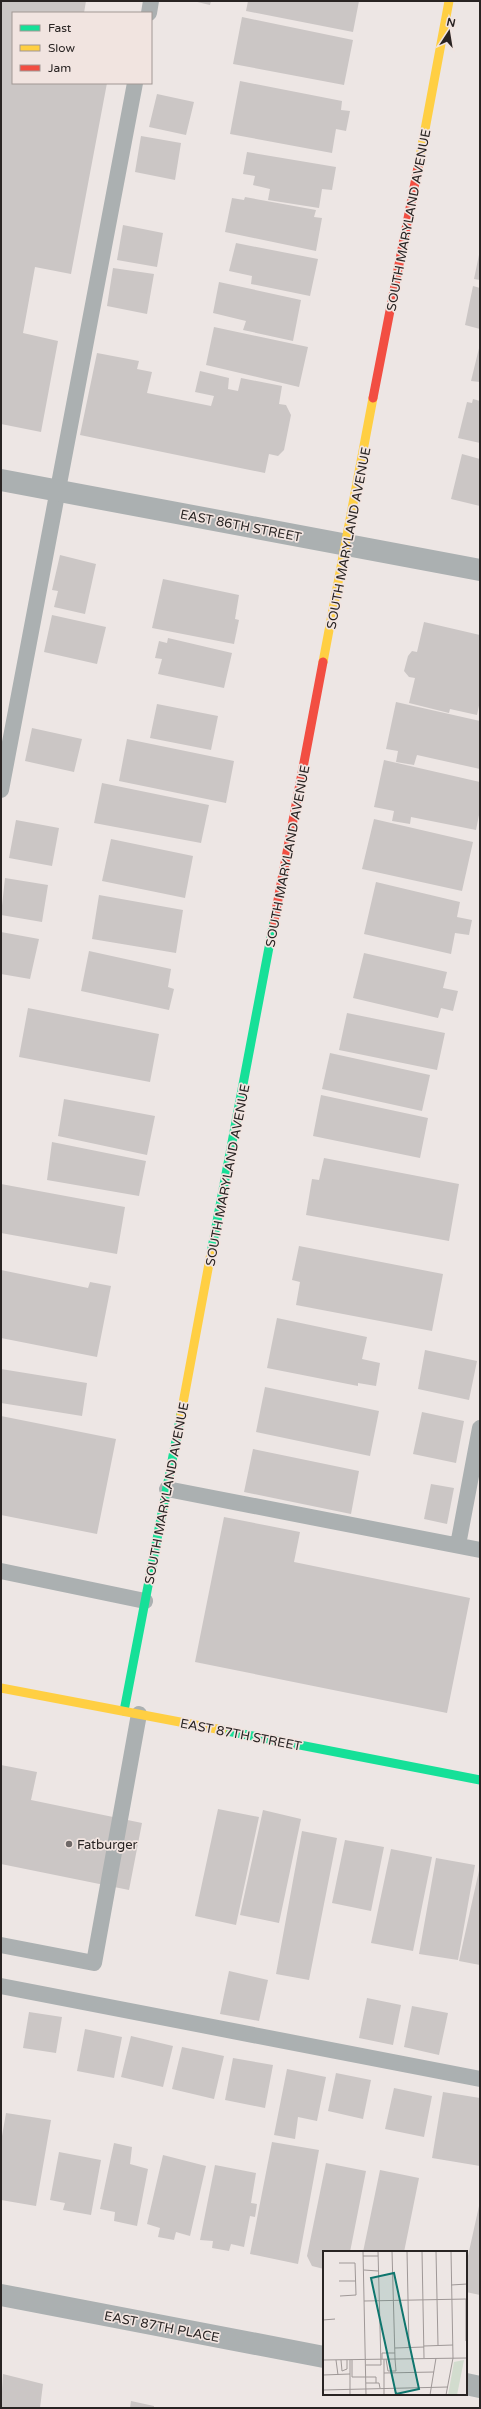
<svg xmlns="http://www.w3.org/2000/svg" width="481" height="2409" font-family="'Varela Round',sans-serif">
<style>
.building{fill:#cbc6c5}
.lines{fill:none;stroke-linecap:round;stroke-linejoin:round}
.lane{stroke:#abb0b1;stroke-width:16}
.street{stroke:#abb0b1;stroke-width:22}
.fast{stroke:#16e098;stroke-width:9}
.slow{stroke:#ffcf43;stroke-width:9}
.jam{stroke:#f24e42;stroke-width:9}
.poi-dot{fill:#6e6867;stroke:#f1e4e0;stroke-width:1.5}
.labels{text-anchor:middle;stroke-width:3.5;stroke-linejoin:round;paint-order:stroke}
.street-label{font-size:13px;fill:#292423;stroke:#f1e4e0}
.poi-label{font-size:13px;fill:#292423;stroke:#f1e4e0;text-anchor:start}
.inset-road{fill:none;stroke:#9f9897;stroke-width:1}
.view{fill:#0f766e;fill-opacity:0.15;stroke:#0f766e;stroke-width:2}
.inset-edge{fill:none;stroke:#292423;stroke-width:2}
</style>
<rect width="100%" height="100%" fill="#ede6e4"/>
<path class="building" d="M1 1H86L84 13H13V83H107L71 274 35 267 23 333 58 341 41 432 1 424Z
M193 1H211L210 5Z
M248 1H359L353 32 246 11Z
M242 17 353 40 344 85 233 64Z
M240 81 342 101 341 110 350 111 346 131 336 129 332 153 230 134Z
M157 94 194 102 186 135 149 127Z
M141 136 181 143 175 180 135 172Z
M247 152 336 167 332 190 322 189 319 208 268 200 270 189 253 185 255 176 243 174Z
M245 197 316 210 314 217 322 218 316 251 225 232 232 198 244 200Z
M123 225 163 233 157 267 117 260Z
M236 243 318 259 310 296 251 284 252 276 229 271Z
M480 250V280L474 279Z
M113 268 154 274 147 314 107 306Z
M219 282 301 300 293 341 243 330 246 321 213 313Z
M473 286 480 288V329L465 325Z
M214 327 308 347 299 387 206 365Z
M480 344V382L471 381Z
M97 353 139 361 137 369 152 372 147 393 211 406 214 396 195 392 200 371 229 378 228 389 238 391 241 378 282 386 279 404 286 405 291 415 284 450 278 456 269 454 265 473 80 435Z
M473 399 480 401V443L458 438 467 402 472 403Z
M462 454 480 459V506L451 499Z
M60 555 96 564 85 614 54 607 58 591 52 590Z
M163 579 239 595 235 619 239 620 234 644 152 628Z
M52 615 106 627 97 664 44 652Z
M424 622 480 635V701L477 715 450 709 449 713 409 703 415 678 409 677 404 671 408 656 412 651 417 652Z
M168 638 232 653 224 688 158 674 162 659 155 658 159 641 167 643Z
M396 702 480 721V769L417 755 414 765 396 762 398 751 386 749Z
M157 704 218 716 211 750 150 738Z
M32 728 82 739 74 772 25 761Z
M127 739 234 761 226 803 119 781Z
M384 760 480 782V810L476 830 411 817 410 824 392 821 394 811 374 807Z
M102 783 209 805 201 843 94 823Z
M374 819 473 842 462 891 362 869Z
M16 820 59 828 52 866 9 858Z
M111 839 193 856 185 898 102 881Z
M5 878 48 885 42 922 1 915Z
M376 882 460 902 457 917 472 920 469 935 455 933 451 954 364 934Z
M99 895 183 910 176 953 92 939Z
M1 932 39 939 30 979 1 974Z
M89 951 171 969 168 987 174 989 169 1010 81 991Z
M364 953 447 972 443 988 458 991 453 1011 441 1008 438 1018 353 998Z
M28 1008 159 1034 150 1082 19 1057Z
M347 1013 445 1033 437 1070 339 1050Z
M330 1053 430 1075 422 1111 322 1089Z
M321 1095 428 1118 420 1158 313 1136Z
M64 1099 155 1116 147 1155 58 1136Z
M52 1142 146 1161 139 1196 47 1180Z
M324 1158 459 1184 449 1241 306 1215 312 1179 319 1180Z
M1 1184 125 1207 117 1254 1 1233Z
M299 1246 443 1274 432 1331 296 1305 300 1282 292 1280Z
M1 1270 88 1288 90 1282 111 1286 97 1357 1 1338Z
M277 1318 367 1337 362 1359 380 1363 376 1386 358 1383V1386L267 1368Z
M425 1350 477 1361 469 1400 418 1389Z
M1 1369 87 1383 82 1416 1 1403Z
M265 1387 379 1411 370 1456 256 1432Z
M422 1412 464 1421 456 1463 413 1454Z
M1 1416 116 1439 97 1534 1 1515Z
M253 1449 359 1471 351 1514 244 1492Z
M431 1484 454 1488 447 1524 424 1519Z
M224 1517 300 1532 294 1562 470 1598 447 1713 195 1662Z
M1 1765 37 1772 31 1800 142 1823 129 1890 1 1864Z
M218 1809 259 1817 236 1925 195 1916Z
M263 1810 301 1819 279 1923 240 1915Z
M302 1831 337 1838 309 1980 276 1974Z
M345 1840 384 1847 371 1911 332 1903Z
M391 1849 432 1857 413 1951 371 1943Z
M436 1858 475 1865 458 1960 419 1954Z
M480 1866V1965L459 1961Z
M229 1971 268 1980 259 2021 220 2014Z
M367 1998 401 2005 393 2045 359 2038Z
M412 2006 448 2013 439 2055 404 2047Z
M29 2012 62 2017 56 2053 23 2048Z
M85 2029 122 2037 114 2078 77 2071Z
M131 2036 173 2046 163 2087 121 2077Z
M182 2047 224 2056 214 2099 172 2089Z
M233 2058 273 2065 265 2108 225 2100Z
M287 2069 326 2077 317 2121 298 2117 295 2139 274 2135Z
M336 2073 371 2080 363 2119 328 2111Z
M394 2088 432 2096 424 2137 385 2129Z
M443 2092 480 2098V2166L432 2158Z
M6 2113 51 2120 36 2206 1 2200V2142Z
M272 2142 319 2150 298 2264 250 2254Z
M114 2143 132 2147 130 2164 148 2169 137 2226 114 2221 115 2212 100 2209Z
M59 2152 101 2160 91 2215 63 2210 65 2203 50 2200Z
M163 2155 206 2166 190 2236 176 2232 174 2240 158 2237 160 2228 147 2224Z
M326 2163 366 2171 350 2252H324V2269L312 2266 307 2256Z
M215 2165 256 2173 251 2203 257 2204 255 2217 250 2216 244 2247 231 2244 229 2251 212 2248 213 2241 200 2240Z
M380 2170 419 2178 404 2252H363Z
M479 2206H480V2295L466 2292V2265Z
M3 2374 43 2384 40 2408H1Z
M131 2401 154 2406V2408H130Z"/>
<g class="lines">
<path class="lane" d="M149 13 151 1
M1 790 135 83
M167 1489 480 1550
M458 1545 480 1428
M1 1571 145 1601
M1 1945 94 1963 139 1714
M1 1986 480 2079"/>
<path class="street" d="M1 480 480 570
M1 2295 324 2357
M466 2384 480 2387"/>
<path class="fast" d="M211 1253 274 921
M124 1711 181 1414
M222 1730 480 1780"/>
<path class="slow" d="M418 167 449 1
M323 662 373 398
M181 1414 211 1253
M1 1688 222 1730"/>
<path class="jam" d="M373 398 418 167
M274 921 323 662"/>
</g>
<circle class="poi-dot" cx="69" cy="1844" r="4"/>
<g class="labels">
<g class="street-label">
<text transform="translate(408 220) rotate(-79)" y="5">SOUTH MARYLAND AVENUE</text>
<text transform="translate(241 525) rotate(11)" y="5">EAST 86TH STREET</text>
<text transform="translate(348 538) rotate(-79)" y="5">SOUTH MARYLAND AVENUE</text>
<text transform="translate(287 856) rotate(-79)" y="5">SOUTH MARYLAND AVENUE</text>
<text transform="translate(227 1175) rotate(-79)" y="5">SOUTH MARYLAND AVENUE</text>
<text transform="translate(166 1493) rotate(-79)" y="5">SOUTH MARYLAND AVENUE</text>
<text transform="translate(241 1734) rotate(11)" y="5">EAST 87TH STREET</text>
<text transform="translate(162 2326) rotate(11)" y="5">EAST 87TH PLACE</text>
</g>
<g class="poi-label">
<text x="77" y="1849">Fatburger</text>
</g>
</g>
<g transform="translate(323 2251)">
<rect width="144" height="144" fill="#ede6e4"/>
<path d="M141 109 134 144H125L131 111Z" fill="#d2dcce"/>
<path class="inset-road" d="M40 0 43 144M69 0 72 108M84 0 86 96M99 0 101 107M113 0 115 94M40 5H55M16 12H32L33 44 17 45M41 19 55 20M16 30H33M128 34 144 33M143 48V90M41 50 144 48M0 69 12 68M101 95 130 94M72 97 101 96M59 108V102H72M61 108V144M63 108 65 120H73L72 108M0 109 144 107M13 109 15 124M18 109 19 120 24 118V109M27 109V144M29 109V126H53V132M43 114H58L55 0M61 122 111 121M0 124 27 123M43 132H56L57 137M0 139 125 136M107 144 113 107M123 144 130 107 128 0"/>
<path class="view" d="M71 22 96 138 73 143 48 27Z"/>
<rect width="144" height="144" class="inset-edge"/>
</g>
<rect width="481" height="2409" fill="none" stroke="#292423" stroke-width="4"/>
<rect x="12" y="12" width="140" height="72" fill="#f1e4e0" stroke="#a19794"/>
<rect x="20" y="25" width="20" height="6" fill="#16e098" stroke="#a19794"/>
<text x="48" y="32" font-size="12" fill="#292423">Fast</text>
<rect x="20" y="45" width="20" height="6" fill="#ffcf43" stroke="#a19794"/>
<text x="48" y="52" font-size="12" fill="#292423">Slow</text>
<rect x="20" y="65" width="20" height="6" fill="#f24e42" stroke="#a19794"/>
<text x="48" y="72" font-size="12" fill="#292423">Jam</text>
<g transform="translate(449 32) rotate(12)" stroke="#f1e4e0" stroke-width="3" paint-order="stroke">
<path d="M0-3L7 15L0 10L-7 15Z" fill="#292423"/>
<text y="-6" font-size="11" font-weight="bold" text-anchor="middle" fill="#292423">N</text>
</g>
</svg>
